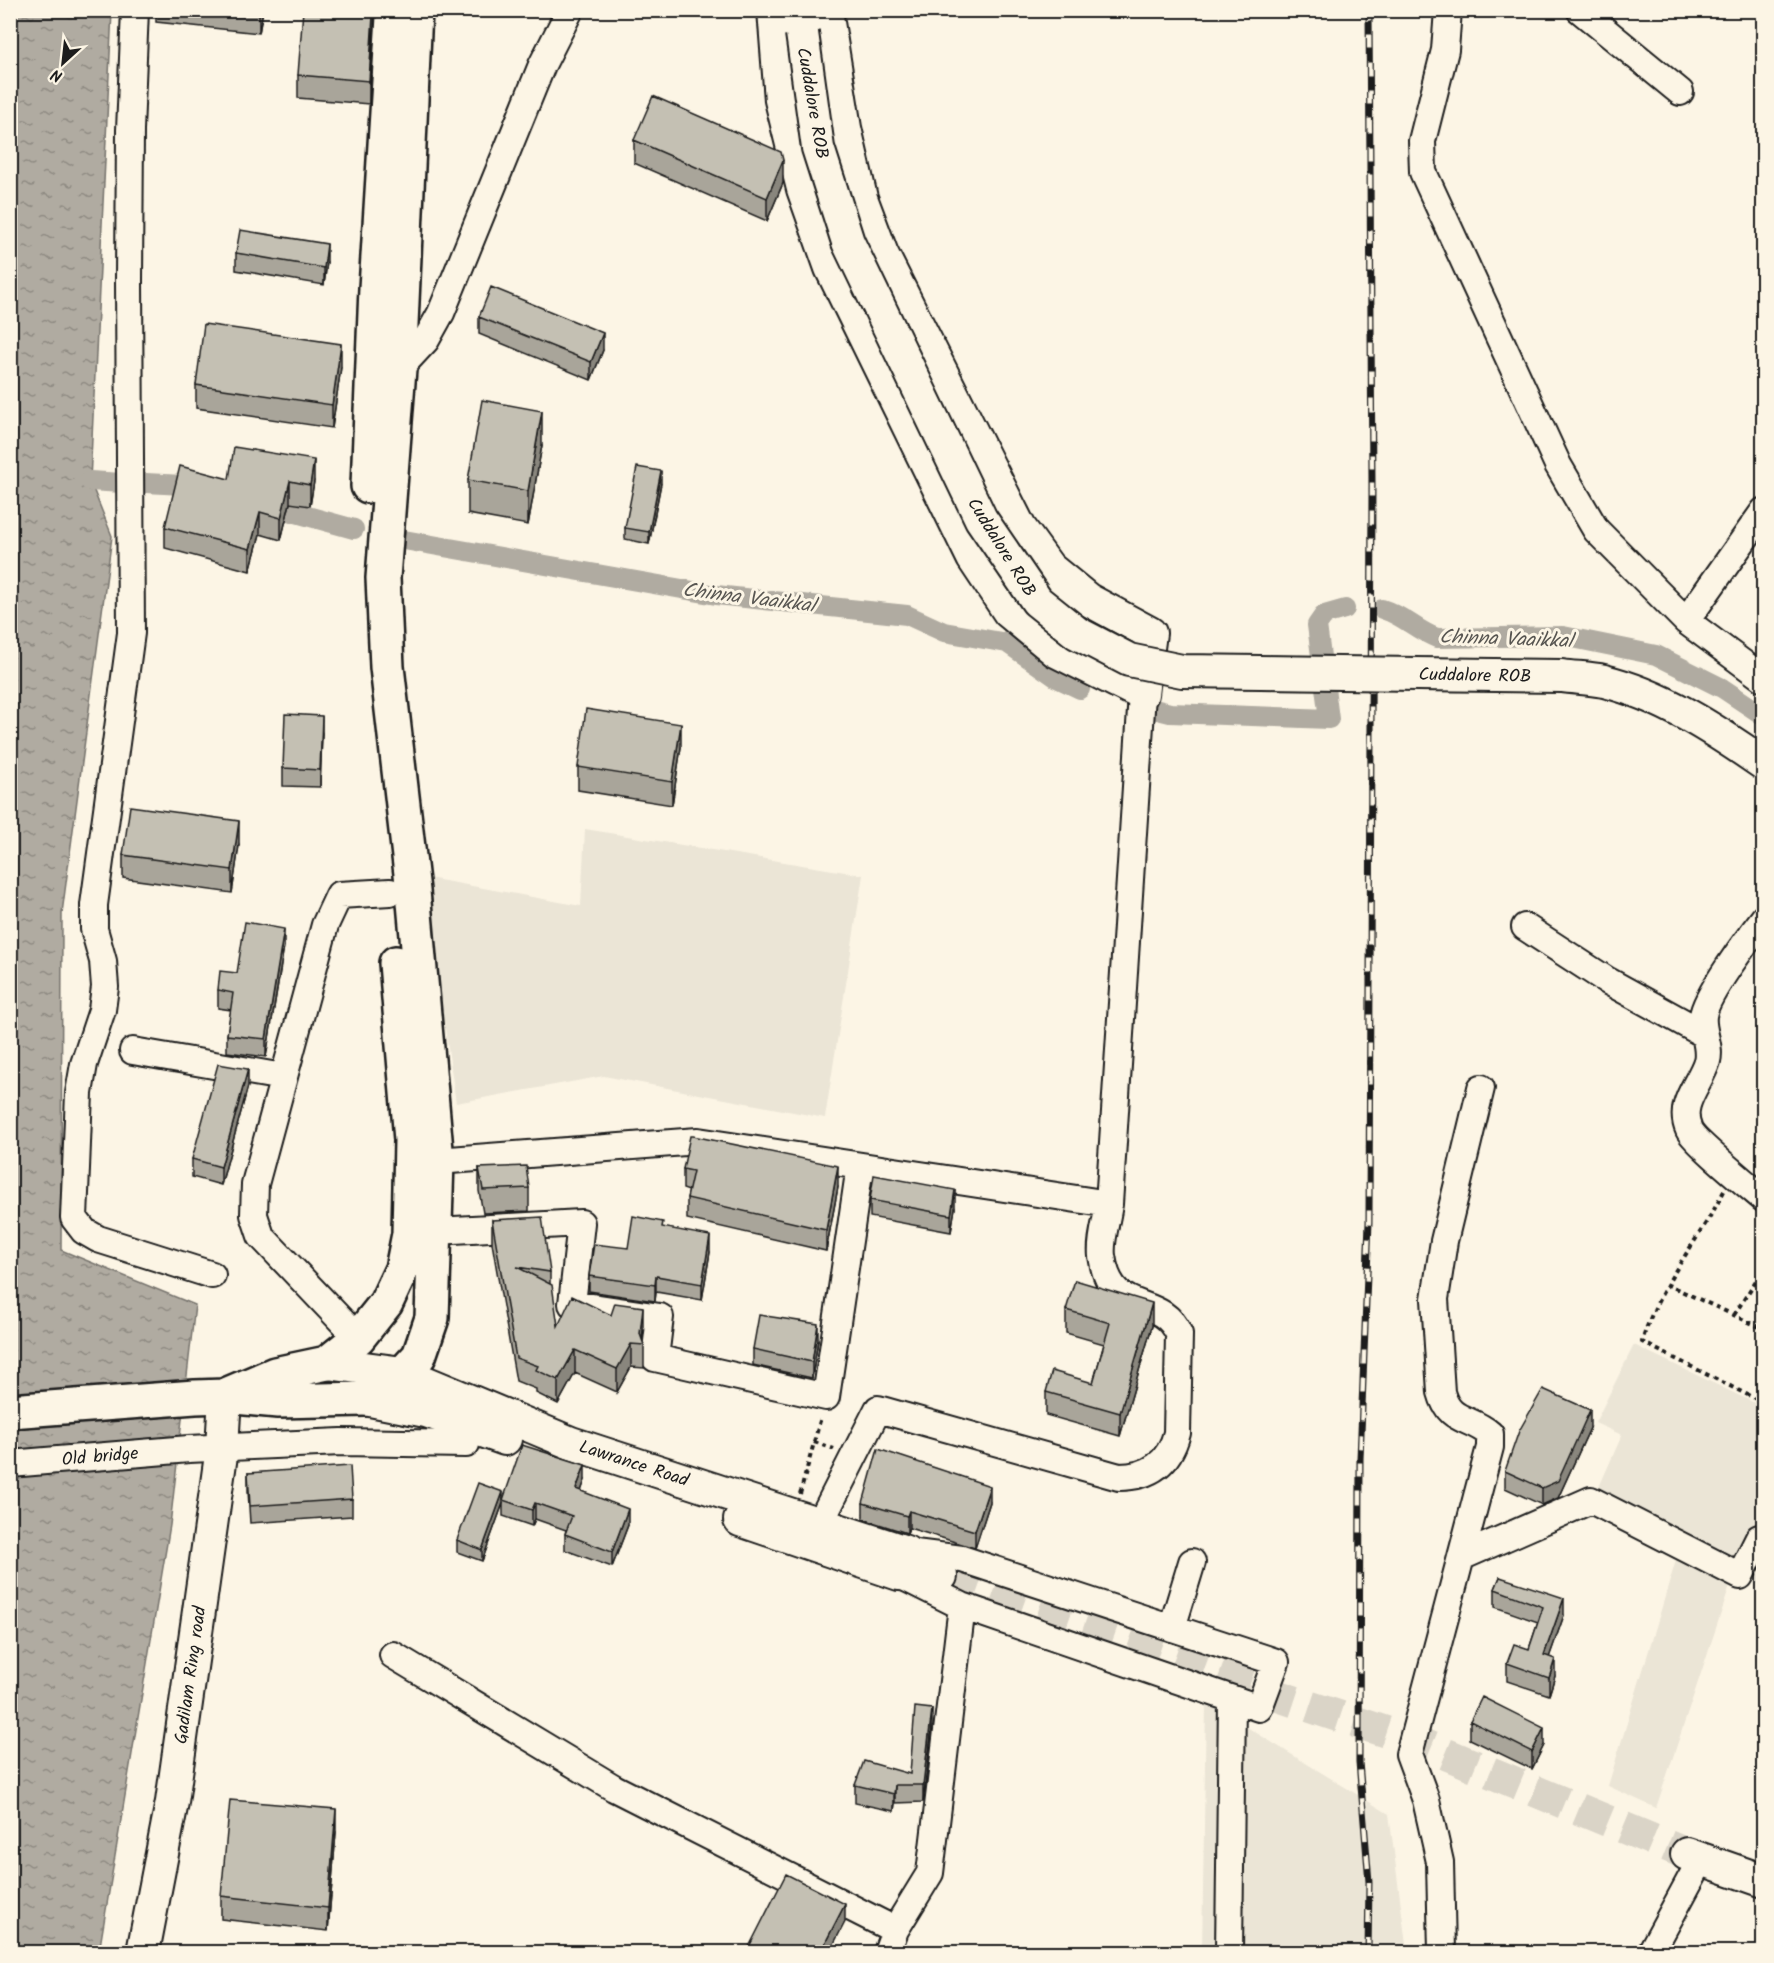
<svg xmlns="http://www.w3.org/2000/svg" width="1774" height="1963" font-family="Kalam,sans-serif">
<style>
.built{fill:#ebe5d6}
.water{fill:url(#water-ripples);stroke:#75726c;stroke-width:1.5}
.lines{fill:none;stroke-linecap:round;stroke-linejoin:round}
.canal{stroke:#b0aba1;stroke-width:20}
.major-tunnel{stroke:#dad4c7;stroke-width:32;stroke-dasharray:32 16;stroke-linecap:butt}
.minor-casing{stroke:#1c1c1c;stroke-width:30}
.major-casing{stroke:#1c1c1c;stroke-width:36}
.highway-casing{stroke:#1c1c1c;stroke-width:38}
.path{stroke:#1c1c1c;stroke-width:4;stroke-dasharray:4.5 4.5;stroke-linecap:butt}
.minor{stroke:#fcf5e5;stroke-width:26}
.major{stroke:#fcf5e5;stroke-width:32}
.highway{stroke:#fcf5e5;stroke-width:33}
.rail-casing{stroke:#1c1c1c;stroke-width:7}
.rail{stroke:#fcf5e5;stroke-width:4.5;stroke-dasharray:14;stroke-linecap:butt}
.major-bridge-casing{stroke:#1c1c1c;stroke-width:36;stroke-linecap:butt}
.major-bridge{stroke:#fcf5e5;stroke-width:32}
.wall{fill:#a9a59a;stroke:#1c1c1c;stroke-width:1.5}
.shaded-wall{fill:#89867d;stroke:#1c1c1c;stroke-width:1.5}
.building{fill:#c4c0b3;stroke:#1c1c1c;stroke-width:1.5}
.labels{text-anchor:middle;stroke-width:6;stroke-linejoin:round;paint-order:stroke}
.street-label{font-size:18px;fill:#1c1c1c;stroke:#fcf5e5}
.water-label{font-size:20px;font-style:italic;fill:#575551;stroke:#fcf5e5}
</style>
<defs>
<pattern id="water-ripples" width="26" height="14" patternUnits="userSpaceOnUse" patternTransform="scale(1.5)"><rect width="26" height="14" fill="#b0aba1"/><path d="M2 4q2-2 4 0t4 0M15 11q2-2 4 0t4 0" fill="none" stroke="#8e8a82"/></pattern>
</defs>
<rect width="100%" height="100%" fill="#fcf5e5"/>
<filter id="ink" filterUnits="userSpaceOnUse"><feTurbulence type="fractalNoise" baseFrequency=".0167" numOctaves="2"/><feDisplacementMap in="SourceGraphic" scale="12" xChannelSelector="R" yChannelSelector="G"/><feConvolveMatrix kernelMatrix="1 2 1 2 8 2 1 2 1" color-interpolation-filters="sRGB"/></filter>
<g filter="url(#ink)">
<path class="built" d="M585 829 863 875 825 1118 604 1076 456 1103 423 877 581 906Z
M1634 1345 1763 1407V1516L1736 1570 1763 1519V1585L1735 1571 1656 1808 1608 1786 1683 1537 1596 1494 1622 1435 1595 1423Z
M1206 1702 1389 1814 1407 1952H1202Z"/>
<path class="water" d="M11 11H112L90 481 112 536 62 913 61 1250 195 1305 170 1525 99 1952H11Z"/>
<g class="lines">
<path class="canal" d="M90 481 122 483
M146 483 201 486
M264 504 354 529
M404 540 716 595 907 615 944 632 1007 643 1057 678 1080 689
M1382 609C1405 616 1415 630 1437 638L1563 636 1656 655 1722 688 1764 716
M1158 710 1170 713 1329 719 1317 625 1324 615 1345 609"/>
<path class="major-tunnel" d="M948 1578 1251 1687 1422 1744 1687 1854"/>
<g class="minor-casing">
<path id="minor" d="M135 10 130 130 129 281 131 633 94 905V929L103 961 105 987 102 1010 84 1064 79 1093 74 1218 84 1231 98 1239 212 1275
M1448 10 1445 50 1422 141 1423 172 1558 465 1596 530 1686 621 1764 679
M1580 10 1680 92
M399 369 426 340 441 313 542 65 570 10
M1686 621 1764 511
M1764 918C1750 936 1705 996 1703 1016 1701 1031 1711 1046 1707 1061 1700 1084 1677 1104 1689 1130 1694 1141 1750 1187 1764 1199
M1525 927 1608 981 1704 1034
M133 1051 283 1077
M437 1161 698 1141 1109 1204
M436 1231 581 1223 572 1304 660 1317 655 1358 826 1397 860 1166
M358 1338 261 1236 254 1215 255 1184 325 925 339 895 390 892
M10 1464 189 1449 341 1442 466 1444
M820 1523 878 1409 1119 1477C1150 1477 1169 1463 1177 1433L1179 1334C1160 1291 1111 1320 1102 1256 1100 1240 1107 1220 1109 1204L1142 694
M1461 1557 1490 1447V1434C1469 1416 1449 1423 1441 1392L1435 1299 1444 1241 1481 1088
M902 1576 962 1606 1259 1708 1276 1662 962 1559 907 1552
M1172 1628 1192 1562
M393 1655 614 1788 895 1930
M887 1952 895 1930 930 1873 962 1606
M1229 1952 1232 1699
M1442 1952 1440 1862 1426 1800 1409 1754 1461 1557 1591 1500 1740 1576 1759 1538 1764 1541
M1651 1952 1702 1858"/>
</g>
<g class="major-casing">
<path id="major" d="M774 10 781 100 803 189 831 268 973 558 1009 612 1056 651 1142 694 1150 633 1087 599 1049 568 1020 528 882 254 861 198 845 128 826 10
M799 10 802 33
M327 1363 403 1373 571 1443 906 1552 938 1574
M365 1399 426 1411 505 1439
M740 1520 899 1574 941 1576
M1687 1854 1764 1881
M143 1952 172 1802 222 1448 225 1396"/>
</g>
<g class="highway-casing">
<path id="highway" d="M368 486 376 288 393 17
M226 1395 275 1374 327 1363 358 1338 386 1303 402 1269 409 1234 411 1140 396 963
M10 1411 195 1397 225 1396 278 1401 365 1399 392 1385 419 1356 432 1318 437 1161 413 891 387 667 383 578 399 369 415 10"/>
</g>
<path class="path" d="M1724 1191C1698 1243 1658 1285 1642 1342L1764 1403
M1666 1284 1764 1329
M1734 1315 1764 1268
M814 1442 834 1449
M800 1494 821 1417"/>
<use href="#minor" class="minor"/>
<use href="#major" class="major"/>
<use href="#highway" class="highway"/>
<g class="rail-casing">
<path id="rail" d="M1368 1952 1369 1882 1359 1762 1360 1459 1369 1222 1372 485 1369 10"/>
</g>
<use href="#rail" class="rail"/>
<g class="major-bridge-casing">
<path id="major-bridge" d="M802 33 818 148 848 242 981 519 1037 601 1077 633 1129 660 1182 671 1562 676C1576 678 1590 678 1604 681 1662 695 1715 730 1764 764"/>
</g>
<use href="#major-bridge" class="major-bridge"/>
</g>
<path class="wall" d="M156 10H263L259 33 156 22Z
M373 38 369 104 298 98V75Z
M634 140 783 183 767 221 634 163Z
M236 253 327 262 324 285 236 270Z
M479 317 603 350 591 380 479 334Z
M341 367 332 428 196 408V385Z
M542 445 528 525 468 514V480Z
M229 479 314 481 310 506 290 503 281 540 260 534 250 571 165 548V527Z
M661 483 649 544 625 539V528Z
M322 733 320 787 283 786V768Z
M681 747 672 805 578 790V767Z
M239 845 232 893 123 878V855Z
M284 946 266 1057 227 1052V1035L231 1010 218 1008V990L237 973Z
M248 1086 221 1185 192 1177V1159Z
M479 1168 529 1188V1211L483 1213 479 1191Z
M683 1169 838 1187 826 1251 687 1219V1198L689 1191 683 1189Z
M870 1200 955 1208 951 1232 870 1217Z
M492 1220 550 1272V1284L558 1326 611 1315 643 1330 642 1339 644 1345V1368L631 1367 617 1392 575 1373 558 1404 536 1393V1389L516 1381 492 1243Z
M663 1228 710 1252 702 1300 656 1292 655 1301 589 1291V1276L628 1248Z
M1066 1310 1152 1326 1120 1436 1046 1415V1392L1093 1383 1104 1344 1066 1333Z
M818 1340 812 1378 753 1365V1349Z
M1590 1428 1558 1498 1542 1505 1505 1488V1471Z
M248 1473 352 1499V1516L250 1523 248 1491Z
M585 1480 581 1491 628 1525 612 1567 565 1550V1534L566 1530 535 1519 532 1526 503 1516V1503L482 1561 457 1552V1540L503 1500Z
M990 1502 975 1548 909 1528 907 1533 863 1519V1503Z
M1500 1577 1564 1615 1549 1657 1555 1676 1549 1695 1507 1681V1663L1529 1649 1538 1622 1495 1607V1589Z
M1470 1721 1544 1745 1532 1769 1470 1739Z
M932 1726 923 1802 895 1803 894 1811 855 1803V1785L910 1774Z
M336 1832 328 1931 221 1919V1896Z"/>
<path class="shaded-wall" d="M259 10H263L259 33Z
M373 15V38L369 104V81Z
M783 160V183L767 221V198Z
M327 244V262L324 285V268Z
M603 333V350L591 380V362Z
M341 344V367L332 428V405Z
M542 411V445L528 525V491Z
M314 460V481L310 506V485Z
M661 471V483L649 544V532Z
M290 481V503L281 540V518Z
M260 512V534L250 571V549Z
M322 716V733L320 787V770Z
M681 724V747L672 805V782Z
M239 821V845L232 893V870Z
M284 929V946L266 1057V1039Z
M248 1069V1086L221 1185V1167Z
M838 1166V1187L826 1251V1230Z
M955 1190V1208L951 1232V1215Z
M710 1236V1252L702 1300V1284Z
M656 1276V1292L655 1301V1285Z
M1152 1303V1326L1120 1436V1413Z
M643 1307V1330L641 1345 640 1334Z
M818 1324V1340L812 1378V1362Z
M631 1344V1367L617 1392V1369Z
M575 1350V1373L558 1404V1380Z
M1590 1410V1428L1558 1498 1542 1505V1488Z
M585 1465V1480L576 1505V1489Z
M990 1486V1502L975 1548V1531Z
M503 1492V1503L482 1561V1550Z
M535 1503V1519L532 1526V1510Z
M628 1509V1525L612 1567V1552Z
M909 1511V1528L907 1533V1516Z
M1564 1598V1615L1544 1672V1655Z
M1555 1659V1676L1549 1695V1678Z
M932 1709V1726L923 1802V1785Z
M1544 1728V1745L1532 1769V1752Z
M895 1785V1803L894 1811V1794Z
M336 1809V1832L328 1931V1908Z
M845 1904V1922L829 1953H820Z"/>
<path class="building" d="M303 10H320L373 15 369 81 298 75Z
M653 96 781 152 783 160 767 198 634 140Z
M240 230 327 244 324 268 236 253Z
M491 287 603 333 591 362 479 317Z
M204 324 341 344 332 405 196 385Z
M482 400 542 411 528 491 468 480Z
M234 447 314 460 310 485 290 481 281 518 260 512 250 549 165 527 180 466 229 479Z
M637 467 661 471 649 532 625 528Z
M586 709 681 724 672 782 578 767Z
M285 714 322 716 320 770 283 768Z
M130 806 239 821 232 870 123 855Z
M245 922 284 929 266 1039 227 1035 233 993 218 990 220 971 237 973Z
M218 1064 248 1069 221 1167 192 1159Z
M690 1136H693L838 1166 826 1230 687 1198 693 1171 683 1169Z
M526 1166 529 1188 483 1190 479 1168Z
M874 1175 955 1190 951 1215 870 1200Z
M633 1216 663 1222 662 1227 710 1236 702 1284 656 1276 655 1285 589 1276 594 1244 628 1248Z
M542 1217 550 1272 517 1267 552 1285 558 1326 572 1296 611 1315 615 1303 643 1307 640 1334 644 1345 631 1344 617 1369 575 1350 558 1380 536 1370 538 1366 516 1358 492 1220Z
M1075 1280 1152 1303 1120 1413 1046 1392 1052 1371 1093 1383 1110 1323 1066 1310Z
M759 1315 818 1324 812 1362 753 1349Z
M1543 1389 1590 1410 1558 1481 1542 1488 1505 1471 1519 1431Z
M522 1445 585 1465 576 1489 628 1509 612 1552 565 1534 572 1516 535 1503 532 1510 503 1500Z
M878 1449 990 1486 975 1531 909 1511 907 1516 863 1503Z
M350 1466 352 1499 250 1506 248 1473Z
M478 1483 503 1492 482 1550 457 1540Z
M1500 1577 1564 1598 1544 1655 1555 1659 1549 1678 1507 1663 1514 1644 1529 1649 1543 1607 1495 1589Z
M1482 1697 1544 1728 1532 1752 1470 1721Z
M915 1707 932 1709 923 1785H895L894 1794 855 1785 864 1761 910 1774Z
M230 1800 336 1809 328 1908 221 1896Z
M786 1874 845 1904 820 1953H746Z"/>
</g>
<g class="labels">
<g class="street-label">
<text transform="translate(813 103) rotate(80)" y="6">Cuddalore ROB</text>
<text transform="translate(1002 547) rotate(58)" y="6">Cuddalore ROB</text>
<text transform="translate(1475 675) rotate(1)" y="6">Cuddalore ROB</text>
<text transform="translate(100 1456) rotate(-5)" y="6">Old bridge</text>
<text transform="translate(634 1463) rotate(18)" y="6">Lawrance Road</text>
<text transform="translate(190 1675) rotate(-82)" y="6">Gadilam Ring road</text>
</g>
<g class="water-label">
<text transform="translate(749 597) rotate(7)" y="7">Chinna Vaaikkal</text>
<text transform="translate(1506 638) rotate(2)" y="7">Chinna Vaaikkal</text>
</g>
</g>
<rect width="1774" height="1963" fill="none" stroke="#fcf5e5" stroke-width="36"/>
<rect x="18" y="18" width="1738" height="1927" fill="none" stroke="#1c1c1c" stroke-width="2" filter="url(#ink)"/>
<g transform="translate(63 63) rotate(207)" stroke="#fcf5e5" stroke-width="4.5" paint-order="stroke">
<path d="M0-4.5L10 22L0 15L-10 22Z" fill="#1c1c1c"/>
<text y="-9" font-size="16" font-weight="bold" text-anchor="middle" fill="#1c1c1c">N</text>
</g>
</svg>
